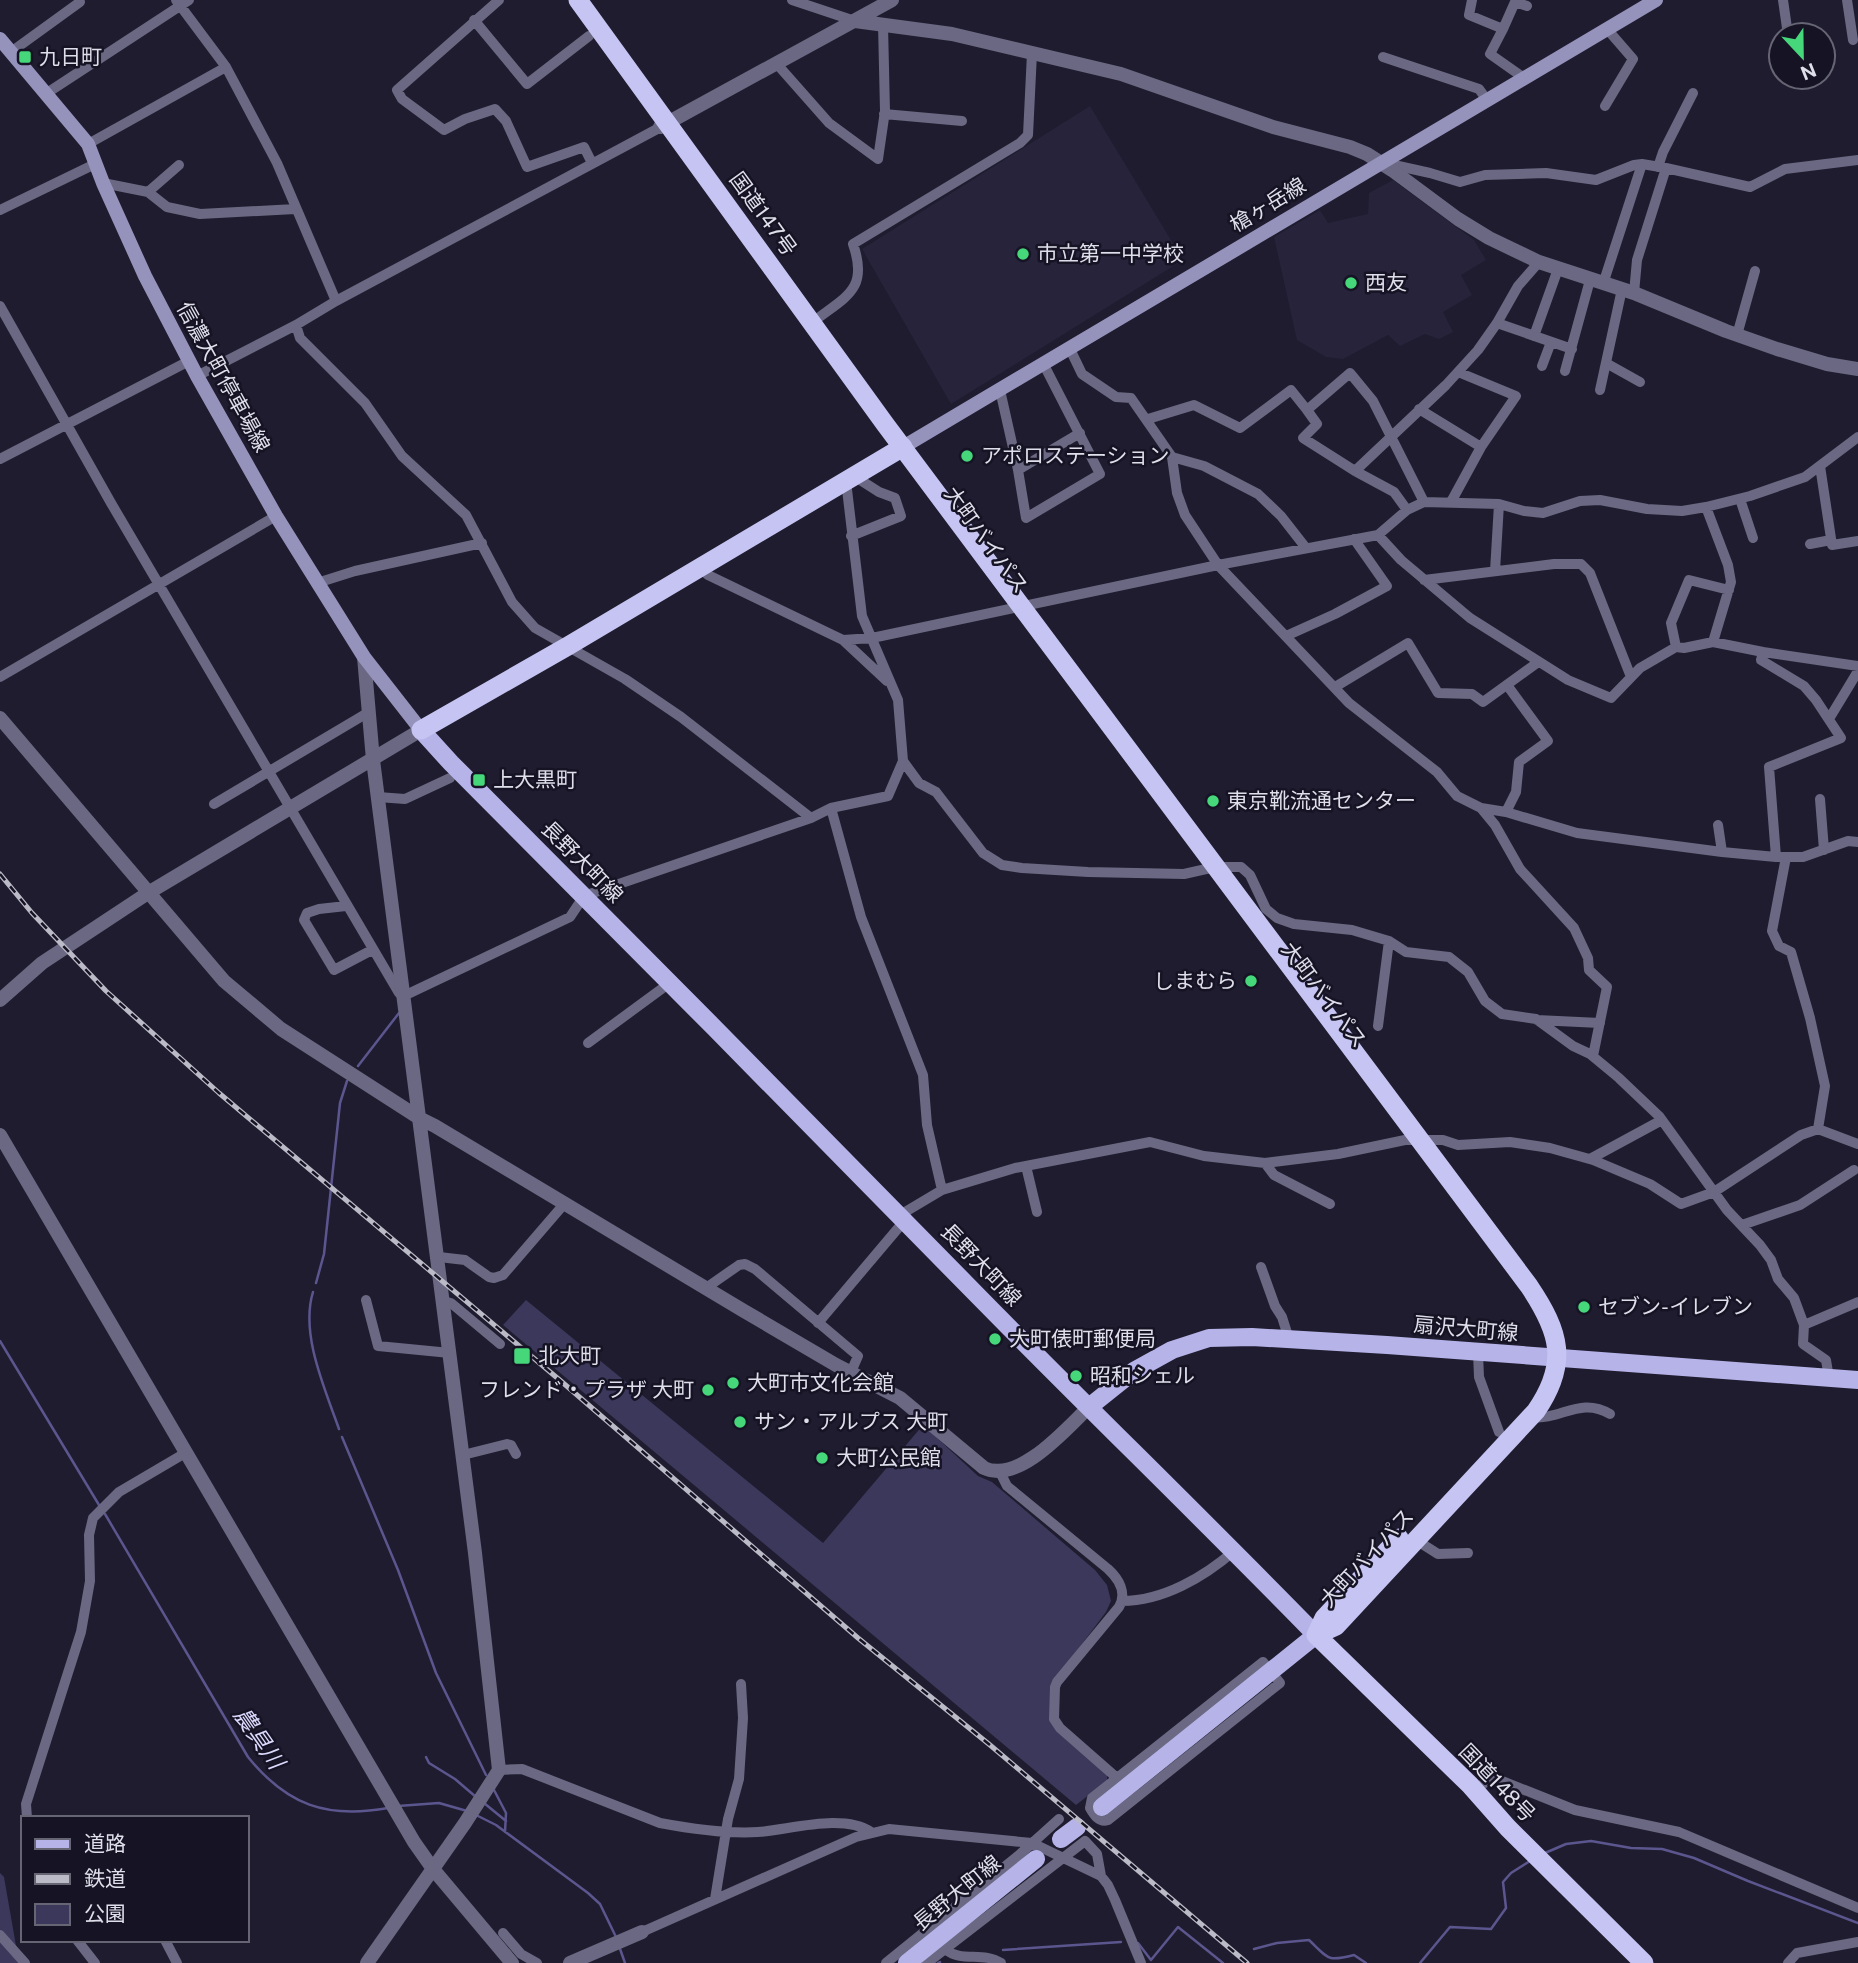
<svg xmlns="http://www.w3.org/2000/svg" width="1858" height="1963" font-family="'Public Sans','Noto Sans JP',sans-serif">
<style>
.built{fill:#26233b}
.green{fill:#3b385b}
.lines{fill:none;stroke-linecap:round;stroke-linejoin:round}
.stream{stroke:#5c568f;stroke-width:2.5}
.minor{stroke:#6a6882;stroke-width:10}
.tertiary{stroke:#6a6882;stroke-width:14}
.secondary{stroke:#9592bc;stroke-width:14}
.primary{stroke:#b6b3e9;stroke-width:18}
.trunk{stroke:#c6c4f2;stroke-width:19}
.rail-casing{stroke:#bbbac7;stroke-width:5}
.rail{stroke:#151324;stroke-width:2.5;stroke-dasharray:8;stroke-linecap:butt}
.poi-dot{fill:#46d77a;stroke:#151324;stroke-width:2.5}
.labels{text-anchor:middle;stroke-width:5;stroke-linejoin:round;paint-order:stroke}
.poi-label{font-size:21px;fill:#dfdfeb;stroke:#151324;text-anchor:start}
.street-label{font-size:21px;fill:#dfdfeb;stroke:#151324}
.water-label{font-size:23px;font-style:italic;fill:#dbd9fc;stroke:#151324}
</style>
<rect width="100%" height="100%" fill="#1e1c2e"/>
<path class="built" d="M1090 106 1183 260 951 404 862 249Z
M1393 180 1474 240 1486 260 1461 275 1472 295 1443 312 1453 332 1439 339 1425 334 1400 346 1388 335 1343 359 1326 357 1297 340 1274 237 1320 210 1328 223 1368 214 1369 193Z"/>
<path class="green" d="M526 1300 823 1543 923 1425 978 1476 992 1482 1095 1570 1107 1585 1111 1601 1106 1612 1051 1685 1050 1722 1107 1775V1781L1076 1805 503 1325Z
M0 1873 4 1877 19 1963H0Z"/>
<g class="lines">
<path class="stream" d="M358 1066 399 1013
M316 1283 324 1254 340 1103 347 1081
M313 1292C300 1334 325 1389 339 1429
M0 1341 99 1505
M342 1437 398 1570 436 1673 486 1775
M105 1514 248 1757C287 1805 326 1819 388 1808
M426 1757 429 1763 455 1779 476 1797
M494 1790 506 1813 505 1832
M484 1803 506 1821
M398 1806 439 1803 467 1811
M476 1815 496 1825 588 1893 600 1904 616 1937
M1545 1853 1566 1844 1591 1841 1631 1848 1662 1849 1694 1858 1748 1881 1858 1923
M1138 1943 1151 1960 1178 1927 1223 1963
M619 1946 625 1963
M1254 1949 1277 1943 1309 1940C1329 1959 1327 1962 1354 1955L1366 1963
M1003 1950 1121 1942
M938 1963 940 1962
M1420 1963 1450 1927 1491 1929 1506 1908 1503 1882 1511 1873 1530 1861"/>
<path class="minor" d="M176 0 226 67 277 163 336 301
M499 0 397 90 402 99 444 130 465 119 495 109 506 121 527 167 584 147 592 163
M792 0 855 21
M1472 0 1469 15 1503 29 1490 54 1524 78
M1783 0 1788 35
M1847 0 1853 40
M474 20 527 84 589 36
M1503 29 1515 2 1527 6
M11 52 80 2
M1383 57 1479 89 1487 100
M776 63 829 123 878 159 885 111 883 25
M47 93 189 0
M1605 106 1633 59 1607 29
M884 114 962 121
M88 144 226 67
M1385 163 1430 173 1460 182 1485 175 1546 173 1596 180 1634 165 1642 164
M1658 167 1663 152 1693 93
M103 183 148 192 167 207 200 214 295 209
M148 192 179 165
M0 210 95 164
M1603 284 1642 164 1666 168
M1634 293 1637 260 1666 168 1750 187 1785 169 1858 160
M0 306 111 503 399 993 403 995 410 993 570 917 584 896 811 818 831 808 888 796 903 761
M813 322C846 296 869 290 853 244L1020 143 1028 135 1032 53
M1497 323 1572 349
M296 325 300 338 365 403 402 456 466 515 512 602 535 628 625 679 681 717 811 818
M1737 335 1755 271
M1534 336 1558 269
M1070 349 1082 374 1116 397 1131 398 1172 457 1177 493 1185 515 1218 565 1349 703 1437 772 1457 796 1481 808 1506 812 1577 833 1722 852 1776 857H1803L1848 841 1858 842
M1606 363 1640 382
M1542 366 1551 342
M1565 371 1590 280
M197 376 296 325 336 301 659 128
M1000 390 1018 470 1026 518 1100 474 1044 365
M1600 390 1622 289
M1419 409 1481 447
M1148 419 1194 405 1240 428 1291 390 1307 410
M1172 457 1204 466 1258 494 1281 516 1306 548
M0 459 189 361
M1820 466 1832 545 1858 541
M1018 470 1080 433
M1355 471 1446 385 1478 350 1497 323 1518 286 1539 262
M846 481 862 616 898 700 903 761 919 783 936 792 983 853 1002 865 1022 868 1088 872 1184 874 1215 867H1241L1250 875 1266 909 1277 918 1294 924 1352 930 1389 941 1406 952 1449 957 1468 972 1485 1001 1502 1014 1536 1019 1573 1046 1590 1054 1619 1078 1659 1116 1727 1210 1760 1245 1771 1260 1778 1279 1794 1298 1804 1325 1803 1344 1826 1360 1829 1378
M1740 499 1753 538
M1451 502 1481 447 1516 396 1458 372
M1706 507 1728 565 1731 582 1713 642
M1407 510 1394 492 1355 471 1303 438 1317 424 1307 410 1350 373 1373 401 1424 502
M1378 535 1401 560 1470 618 1568 680 1611 698 1640 668 1676 647 1684 648 1713 642 1763 652 1761 660 1804 686 1816 700 1841 738 1769 767 1776 857
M851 536 901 516 895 498 879 492 854 476
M1810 544 1831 540
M699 567 708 575 843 640 887 681
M1495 571 1499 504
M1424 580 1554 564H1581L1590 573 1631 677
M317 583 355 571 482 543
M1286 636 1335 614 1387 586 1354 539
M843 640 872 638 1218 565 1378 535 1407 510 1424 502 1499 504 1524 511 1543 513 1580 501 1600 500 1647 509 1682 511 1706 507 1750 496 1805 477 1858 437
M1676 647 1671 623 1689 580 1729 590
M1763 652 1858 666
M0 677 276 516
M1335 687 1408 643 1438 693 1472 694 1483 702 1537 663
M1829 719 1858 671
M378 797 405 799 450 778
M1820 799 1824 850
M214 804 369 712
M831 808 861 917 923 1075 927 1125 942 1190
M1481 808 1495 825 1520 869 1574 928 1588 958 1589 970 1607 987 1593 1056
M1506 812 1516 792 1519 762 1548 741 1507 685
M1718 825 1722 852
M1786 857 1772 931 1779 946 1791 952 1810 1018 1825 1086 1818 1129
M346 906 319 909 307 913 304 920 334 970 372 950
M1537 1020 1600 1023
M1378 1026 1389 941
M588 1043 671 982
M1590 1159 1662 1120
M1265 1163 1274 1175 1330 1204
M1026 1166 1037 1212
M900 1215 942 1190 1015 1168 1150 1142 1204 1156 1265 1163 1338 1154 1405 1140H1443L1458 1145 1510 1142 1550 1148 1593 1160 1650 1184 1681 1204 1714 1192 1801 1135 1818 1129 1858 1144
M1742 1225 1800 1205 1854 1170
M439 1257 465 1260 489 1277 494 1278 503 1275 565 1203
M1261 1267 1275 1306 1282 1317 1289 1339
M706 1288 739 1265 745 1264 755 1269 858 1356 851 1372
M366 1300 378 1346 450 1353
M443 1301 451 1303 500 1344
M818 1323 905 1220
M1804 1325 1858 1302
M1478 1353 1479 1377 1499 1432
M1532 1417C1560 1421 1580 1396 1610 1414
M463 1455 507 1444 511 1445 516 1454
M1000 1472 1007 1486 1108 1569C1119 1579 1127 1593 1119 1607L1057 1682 1055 1687 1054 1719 1060 1728 1117 1778
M1416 1540 1438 1554 1468 1553
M1122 1601C1163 1601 1204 1577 1234 1551
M1263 1662 1280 1683 1108 1820C1099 1823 1094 1815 1090 1808L1092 1798Z
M499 1770 522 1769 660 1823C692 1829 726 1834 758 1832 789 1830 843 1813 871 1832
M1474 1791 1492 1777 1575 1810 1679 1832 1858 1908
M27 1818 26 1804 81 1632 90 1581 89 1535 93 1518 119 1492 187 1452
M715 1899 728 1819 739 1779 743 1718 741 1684
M642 1932 856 1837 889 1829 1032 1843 1101 1876 1108 1885 1115 1900 1141 1963
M503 1933 521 1954 537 1963
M0 1935 25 1963
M77 1940 95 1963
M165 1940 177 1963
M945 1949C961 1963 983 1951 1001 1963
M886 1963 1018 1856 1059 1819
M927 1963 1085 1841 1097 1854 1101 1876
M1788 1963 1797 1953 1858 1942"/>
<path class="tertiary" d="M855 21 952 34 1121 74 1273 127 1350 147 1367 154 1392 170 1458 219 1489 238 1539 262 1634 293 1726 331 1777 349 1827 364 1858 369
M660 127 892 0
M364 657 373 760 475 1553 499 1770 465 1823 367 1963
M0 718 224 981 281 1029 421 1119 435 1126 744 1311 836 1365 900 1398 984 1468C1019 1484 1066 1429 1089 1407
M0 1000 42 963 148 893 421 730
M0 1135 414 1842 433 1869 512 1963
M570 1963 642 1932"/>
<path class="secondary" d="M0 39 88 144 103 183 145 276 197 376 276 516 364 657 421 730
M903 447 1656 0"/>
<path class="primary" d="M421 730 451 763C629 941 805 1119 981 1299 1092 1412 1206 1522 1316 1635L1102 1807
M1089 1407 1134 1371 1172 1350 1209 1338 1252 1337 1387 1345 1858 1380
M1061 1839 1077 1827
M907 1963 1036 1859"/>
<path class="trunk" d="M578 0 885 424 1529 1286C1560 1332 1569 1363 1536 1411L1336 1626 1316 1635
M421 730 568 646 903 447
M1316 1635 1324 1618 1399 1538
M1316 1635 1470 1785 1508 1828 1644 1963"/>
<g class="rail-casing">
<path id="rail" d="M0 874 32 913 106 991 219 1093 562 1382 858 1638 990 1745 1247 1963"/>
</g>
<use href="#rail" class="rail"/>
</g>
<g class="poi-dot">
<rect x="18" y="50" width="14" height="14" rx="3.5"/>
<circle cx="1023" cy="254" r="7"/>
<circle cx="1351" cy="283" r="7"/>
<circle cx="967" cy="456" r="7"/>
<rect x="472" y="773" width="14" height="14" rx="3.5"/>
<circle cx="1213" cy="801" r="7"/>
<circle cx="1251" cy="981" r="7"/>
<circle cx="1584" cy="1307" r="7"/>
<circle cx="995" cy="1339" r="7"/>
<rect x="513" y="1347" width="18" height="18" rx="3.5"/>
<circle cx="1076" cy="1376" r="7"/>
<circle cx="733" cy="1383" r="7"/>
<circle cx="708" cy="1390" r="7"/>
<circle cx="740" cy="1422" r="7"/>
<circle cx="822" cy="1458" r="7"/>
</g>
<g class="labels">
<g class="poi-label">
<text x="39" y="64">九日町</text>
<text x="1037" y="261">市立第一中学校</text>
<text x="1365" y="290">西友</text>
<text x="981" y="463">アポロステーション</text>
<text x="493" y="787">上大黒町</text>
<text x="1227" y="808">東京靴流通センター</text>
<text x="1237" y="988" text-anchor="end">しまむら</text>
<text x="1598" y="1314">セブン-イレブン</text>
<text x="1009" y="1346">大町俵町郵便局</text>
<text x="538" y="1363">北大町</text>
<text x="1090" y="1383">昭和シェル</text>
<text x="747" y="1390">大町市文化会館</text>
<text x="694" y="1397" text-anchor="end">フレンド・プラザ 大町</text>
<text x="754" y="1429">サン・アルプス 大町</text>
<text x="836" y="1465">大町公民館</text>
</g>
<g class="street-label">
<text transform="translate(1268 205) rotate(-31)" y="7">槍ヶ岳線</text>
<text transform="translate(763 214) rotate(54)" y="7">国道147号</text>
<text transform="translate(223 377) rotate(61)" y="7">信濃大町停車場線</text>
<text transform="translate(986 540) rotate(54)" y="7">大町バイパス</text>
<text transform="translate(582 862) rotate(45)" y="7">長野大町線</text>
<text transform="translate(1324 995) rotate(53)" y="7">大町バイパス</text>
<text transform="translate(981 1265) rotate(46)" y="7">長野大町線</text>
<text transform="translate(1466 1329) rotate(5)" y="7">扇沢大町線</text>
<text transform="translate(1367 1558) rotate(-47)" y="7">大町バイパス</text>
<text transform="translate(1497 1783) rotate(46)" y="7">国道148号</text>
<text transform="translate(957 1893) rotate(-39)" y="7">長野大町線</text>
</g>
<g class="water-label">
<text transform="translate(259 1738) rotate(55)" y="8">農具川</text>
</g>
</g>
<rect x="21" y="1816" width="228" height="126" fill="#151324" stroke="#666574" stroke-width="2"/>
<rect x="35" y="1839" width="35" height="10" fill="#b6b3e9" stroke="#666574" stroke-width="2"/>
<text x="84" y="1851" font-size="21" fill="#dfdfeb">道路</text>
<rect x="35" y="1874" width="35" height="10" fill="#bbbac7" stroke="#666574" stroke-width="2"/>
<text x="84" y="1886" font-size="21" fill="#dfdfeb">鉄道</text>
<rect x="35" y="1904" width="35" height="21" fill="#3b385b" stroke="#666574" stroke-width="2"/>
<text x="84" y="1921" font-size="21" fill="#dfdfeb">公園</text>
<g transform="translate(1802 56) rotate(158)"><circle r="33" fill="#151324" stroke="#666574" stroke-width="2"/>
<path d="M0-5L12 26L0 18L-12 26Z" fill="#46d77a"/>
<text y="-10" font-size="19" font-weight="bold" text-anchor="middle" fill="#dfdfeb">N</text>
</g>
</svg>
